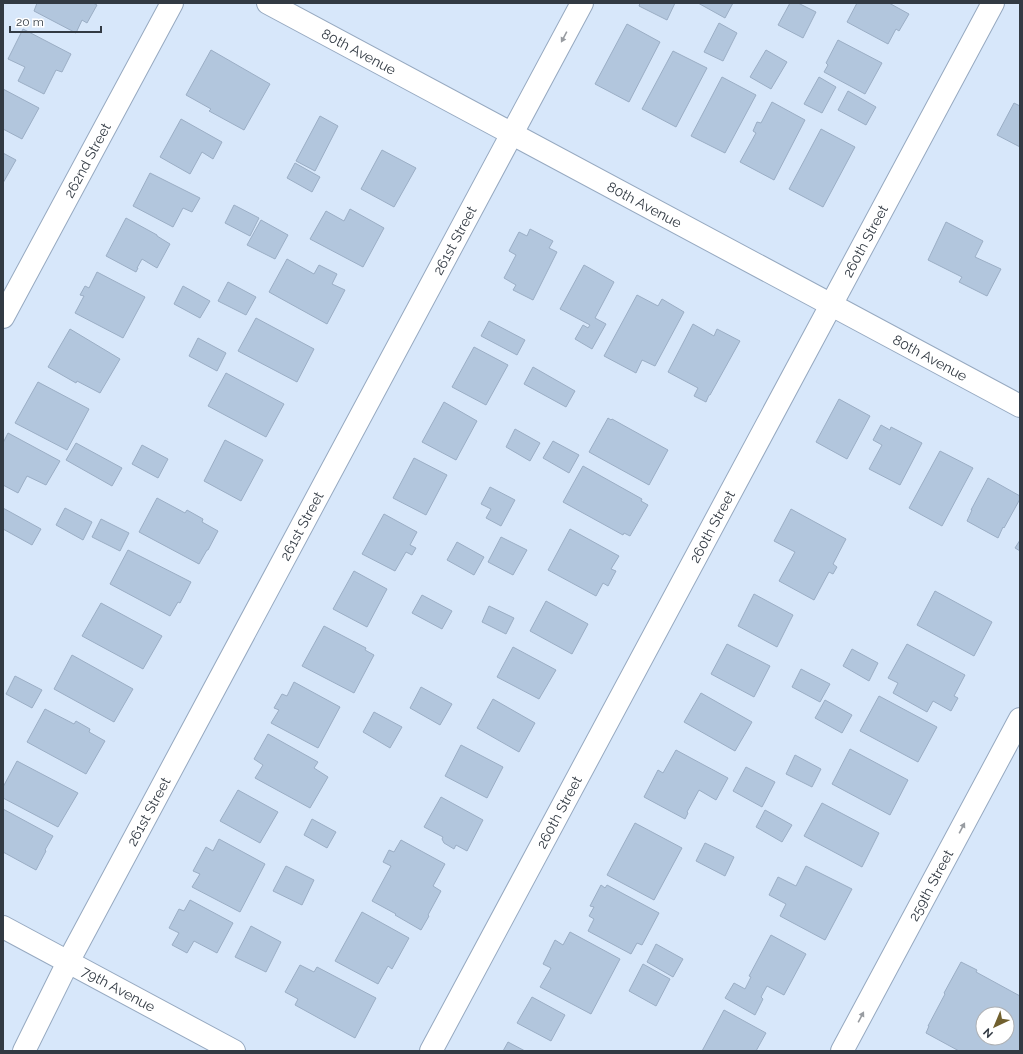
<svg xmlns="http://www.w3.org/2000/svg" width="1023" height="1054" font-family="Raleway,sans-serif">
<style>
.building{fill:#b2c6dd;stroke:#9baec5;fill-rule:evenodd}
.lines{fill:none;stroke-linecap:round;stroke-linejoin:round}
.minor-casing{stroke:#96a9c0;stroke-width:24}
.minor{stroke:#fff;stroke-width:22}
.oneway{fill:#989ca1}
.labels{text-anchor:middle;stroke-width:3;stroke-linejoin:round;paint-order:stroke}
.street-label{font-size:14px;fill:#323a43;stroke:#fff}
</style>
<rect width="100%" height="100%" fill="#d7e7fa"/>
<path class="building" d="M37 3H93L97 5 87 23 82 20 76 33 34 11Z
M640 3H675L667 20 639 6Z
M698 3H733L725 18Z
M790 3H798L816 12 803 38 778 25Z
M857 3H889L909 14 899 31 896 29 888 44 847 22Z
M719 23 737 33 723 61 704 52Z
M627 24 660 42 629 102 595 84Z
M23 29 71 54 62 72 56 70 44 94 18 81 25 67 8 59Z
M838 40 882 63 865 94 824 72 828 65 826 63Z
M211 50 270 84 244 130 209 111 211 109 186 95Z
M766 50 787 62 771 89 750 77Z
M673 51 707 68 676 127 642 109Z
M722 77 756 95 725 153 691 136Z
M819 77 836 87 822 113 804 104Z
M3 89 39 108 22 139 3 129Z
M848 91 876 107 866 125 838 110Z
M772 102 805 120 774 180 740 162 756 133 753 131 757 122 761 123Z
M1014 103 1020 106V147L997 135Z
M320 116 338 126 315 171 296 161Z
M181 119 222 142 213 159 202 152 190 174 160 157Z
M821 129 855 147 823 207 789 189Z
M382 150 416 168 394 207 361 189Z
M3 153 16 160 3 183Z
M295 163 320 177 312 192 287 178Z
M150 173 200 198 192 212 183 208 173 227 133 206Z
M234 205 259 218 250 236 225 223Z
M350 209 384 228 363 267 310 239 326 211 344 221Z
M126 218 157 235V236L170 244 157 268 142 259 137 268H138L136 272 106 256Z
M261 220 288 235 275 259 247 245Z
M946 222 983 241 975 257 1001 269 987 296 959 282 962 277 928 260Z
M530 229 553 241 549 248 557 252 533 300 513 290 516 285 504 278 516 255 509 251 519 232 527 236Z
M287 259 314 274 319 265 337 274 332 284 345 290 327 324 269 292Z
M584 265 614 282 595 318 606 324 592 349 575 339 583 325 588 328 590 325 560 309Z
M97 272 145 297 123 338 75 313 84 296 80 295 85 286 89 288Z
M228 282 256 297 246 315 218 301Z
M183 286 210 301 200 318 174 304Z
M637 295 658 306 662 299 684 312 655 366 642 360 636 373 604 356Z
M256 318 314 349 297 382 238 351Z
M489 321 525 340 517 355 481 336Z
M693 324 714 336 717 329 740 341 710 395H709L706 402 694 396 698 388 668 372Z
M70 329 120 359 100 393 77 381 76 383 48 367Z
M198 338 226 353 217 371 189 356Z
M474 347 508 365 486 405 452 387Z
M533 367 575 391 566 407 524 384Z
M226 373 284 404 266 437 208 406Z
M38 382 89 409 67 450 15 423Z
M839 399 870 416 847 459 816 442Z
M444 402 477 421 456 460 422 442Z
M608 418 611 420 612 419 668 450 649 485 589 452Z
M881 425 890 430 891 427 922 443 900 485 869 469 882 445 873 440Z
M515 429 540 443 530 461 506 447Z
M8 433 60 461 46 485 27 476 18 493 3 485V443Z
M225 440 263 460 241 501 204 481Z
M553 441 579 455 569 473 543 458Z
M76 443 122 468 112 486 66 460Z
M142 445 168 459 158 478 132 464Z
M940 451 973 468 942 526 909 508Z
M414 458 447 475 426 515 393 498Z
M583 466 642 499 641 501 648 505 630 536 624 533 623 535 563 502Z
M988 478 1020 496V499L1004 528 1003 527 998 538 967 521 972 510H971Z
M490 487 515 500 501 526 486 518 491 509 481 504Z
M157 498 185 513 187 510 203 519 202 522 218 531 208 550H207L199 564 139 532Z
M3 508 41 529 32 545 3 529Z
M65 508 92 522 83 540 56 525Z
M791 509 846 539 833 564 837 567 833 574 829 572 814 600 779 581 795 552 774 541Z
M384 514 417 532 410 545 416 548 412 555 406 552 395 571 362 554Z
M101 519 129 533 120 551 92 537Z
M570 529 619 556 611 569 616 571 608 586 603 583 596 596 548 570Z
M501 537 527 550 513 575 488 562Z
M1020 540V551L1015 548Z
M457 542 484 557 474 575 447 560Z
M128 550 191 582 180 603 178 602 170 616 110 584Z
M354 571 387 589 367 627 333 609Z
M935 591 992 622 974 656 917 625Z
M754 594 793 615 777 647 738 626Z
M422 595 452 611 442 629 412 613Z
M546 601 588 624 572 654 530 631Z
M101 603 162 636 143 669 82 636Z
M489 606 514 618 506 634 482 622Z
M324 626 366 648 365 650 374 655 354 693 302 666Z
M727 644 770 666 754 697 711 674Z
M907 644 965 675 954 696 958 698 951 711 933 701 927 712 893 693 898 683 888 678Z
M513 647 556 670 539 699 497 677Z
M852 649 878 663 869 681 843 666Z
M72 655 133 689 114 722 54 689Z
M801 669 830 684 820 702 792 687Z
M15 676 42 690 32 708 6 694Z
M294 682 340 707 318 748 271 723 279 710 274 708 282 694 287 696Z
M421 687 452 704 440 725 410 708Z
M701 693 752 722 735 751 684 722Z
M879 696 937 727 918 762 860 731Z
M493 699 535 723 519 752 477 728Z
M825 700 852 715 842 733 815 718Z
M45 709 74 724 76 721 90 729 89 732 105 741 86 774 27 742Z
M374 712 402 727 390 748 363 732Z
M268 734 318 762 314 768 328 777 310 808 255 778 263 765 254 759Z
M461 745 503 767 487 798 445 776Z
M850 749 908 780 890 815 832 784Z
M676 750 728 778 716 800 699 790 687 812 688 813 685 819 644 797 658 770 663 773Z
M795 755 821 769 812 787 786 774Z
M17 761 78 793 58 827 3 798V787Z
M746 767 775 782 762 807 733 791Z
M238 790 278 812 260 843 220 821Z
M441 797 483 820 467 851 456 845 454 849 444 843 442 839 443 837 424 827Z
M822 803 879 833 862 867 804 836Z
M3 809 53 836 45 850 46 851 36 870 3 852Z
M765 810 792 825 782 842 756 827Z
M312 819 336 832 327 848 304 835Z
M635 823 682 848 654 900 607 875Z
M219 839 265 864 240 912 192 887 200 874 193 871 206 847 213 851Z
M401 840 445 864 433 886 441 891 428 915 429 916 421 930 395 915 396 914 372 901 391 866 383 862 389 850 394 852Z
M705 843 734 857 725 876 696 861Z
M286 866 314 880 302 905 273 891Z
M806 866 852 889 825 940 780 916 786 904 769 895 778 877 796 886Z
M601 885 605 888 607 885 659 913 642 945 637 943 631 954 588 931 594 919 589 916 594 907 590 906Z
M190 900 233 923 217 953 194 941 187 953 172 945 179 933 169 928 179 909 184 911Z
M362 912 409 938 392 969 388 966 378 984 335 961Z
M251 926 281 942 266 972 235 957Z
M570 932 620 959 591 1014 540 987 551 968 543 964 555 940 563 945Z
M771 935 806 954 784 995 767 986 761 997 763 999 755 1015 725 998 734 983 745 989 751 977 749 976Z
M656 944 683 959 673 977 647 962Z
M961 962 977 970 976 972 1020 996V1051H959L926 1033 929 1026H928L945 994 944 993ZM983 1014H1007V1038H983Z
M643 964 670 979 656 1006 629 991Z
M300 965 314 972 317 967 376 998 355 1038 295 1005 298 999 285 992Z
M532 997 565 1015 551 1041 517 1023Z
M724 1010 766 1033 756 1051H702Z
M508 1042 525 1051H503Z"/>
<g class="lines">
<g class="minor-casing">
<g id="minor">
<path id="s1" d="M268 3 1020 406"/>
<path id="s2" d="M3 317 172 3"/>
<path id="s3" d="M3 927 234 1051"/>
<path id="s4" d="M24 1051 68 962 582 3"/>
<path id="s5" d="M431 1051 993 3"/>
<path id="s6" d="M842 1051 1020 719"/>
</g>
</g>
<use href="#minor" class="minor"/>
</g>
<defs><path id="oneway-solid" d="M-6-.8H1V-3.2L6.5 0L1 3.2V.8H-6Z"/></defs>
<g class="oneway">
<use href="#oneway-solid" transform="translate(564 37) rotate(118)"/>
<use href="#oneway-solid" transform="translate(962 828) rotate(-62)"/>
<use href="#oneway-solid" transform="translate(861 1017) rotate(-62)"/>
</g>
<g class="labels">
<g class="street-label">
<text dy="5" stroke="none"><textPath href="#s1" startOffset="103">80th Avenue</textPath></text>
<text dy="5" stroke="none"><textPath href="#s2" startOffset="178">262nd Street</textPath></text>
<text dy="5" stroke="none"><textPath href="#s1" startOffset="427">80th Avenue</textPath></text>
<text dy="5" stroke="none"><textPath href="#s4" startOffset="918">261st Street</textPath></text>
<text dy="5" stroke="none"><textPath href="#s5" startOffset="919">260th Street</textPath></text>
<text dy="5" stroke="none"><textPath href="#s1" startOffset="751">80th Avenue</textPath></text>
<text dy="5" stroke="none"><textPath href="#s4" startOffset="594">261st Street</textPath></text>
<text dy="5" stroke="none"><textPath href="#s5" startOffset="595">260th Street</textPath></text>
<text dy="5" stroke="none"><textPath href="#s4" startOffset="270">261st Street</textPath></text>
<text dy="5" stroke="none"><textPath href="#s5" startOffset="271">260th Street</textPath></text>
<text dy="5" stroke="none"><textPath href="#s6" startOffset="188">259th Street</textPath></text>
<text dy="5" stroke="none"><textPath href="#s3" startOffset="131">79th Avenue</textPath></text>
</g>
</g>
<rect width="1023" height="1054" fill="none" stroke="#323a43" stroke-width="8"/>
<g transform="translate(995 1026) rotate(224)"><circle r="19" fill="#ffffff" stroke="#adb0b4"/>
<path d="M0-3L7 15L0 10L-7 15Z" fill="#71602e"/>
<text y="-6" font-size="11" font-weight="bold" text-anchor="middle" fill="#323a43">N</text>
</g>
<path d="M10 26v6h91v-6" fill="none" stroke="#323a43" stroke-width="2"/>
<text x="16" y="26" font-size="12" fill="#323a43" stroke="#ffffff" stroke-width="3" paint-order="stroke">20 m</text>
</svg>
